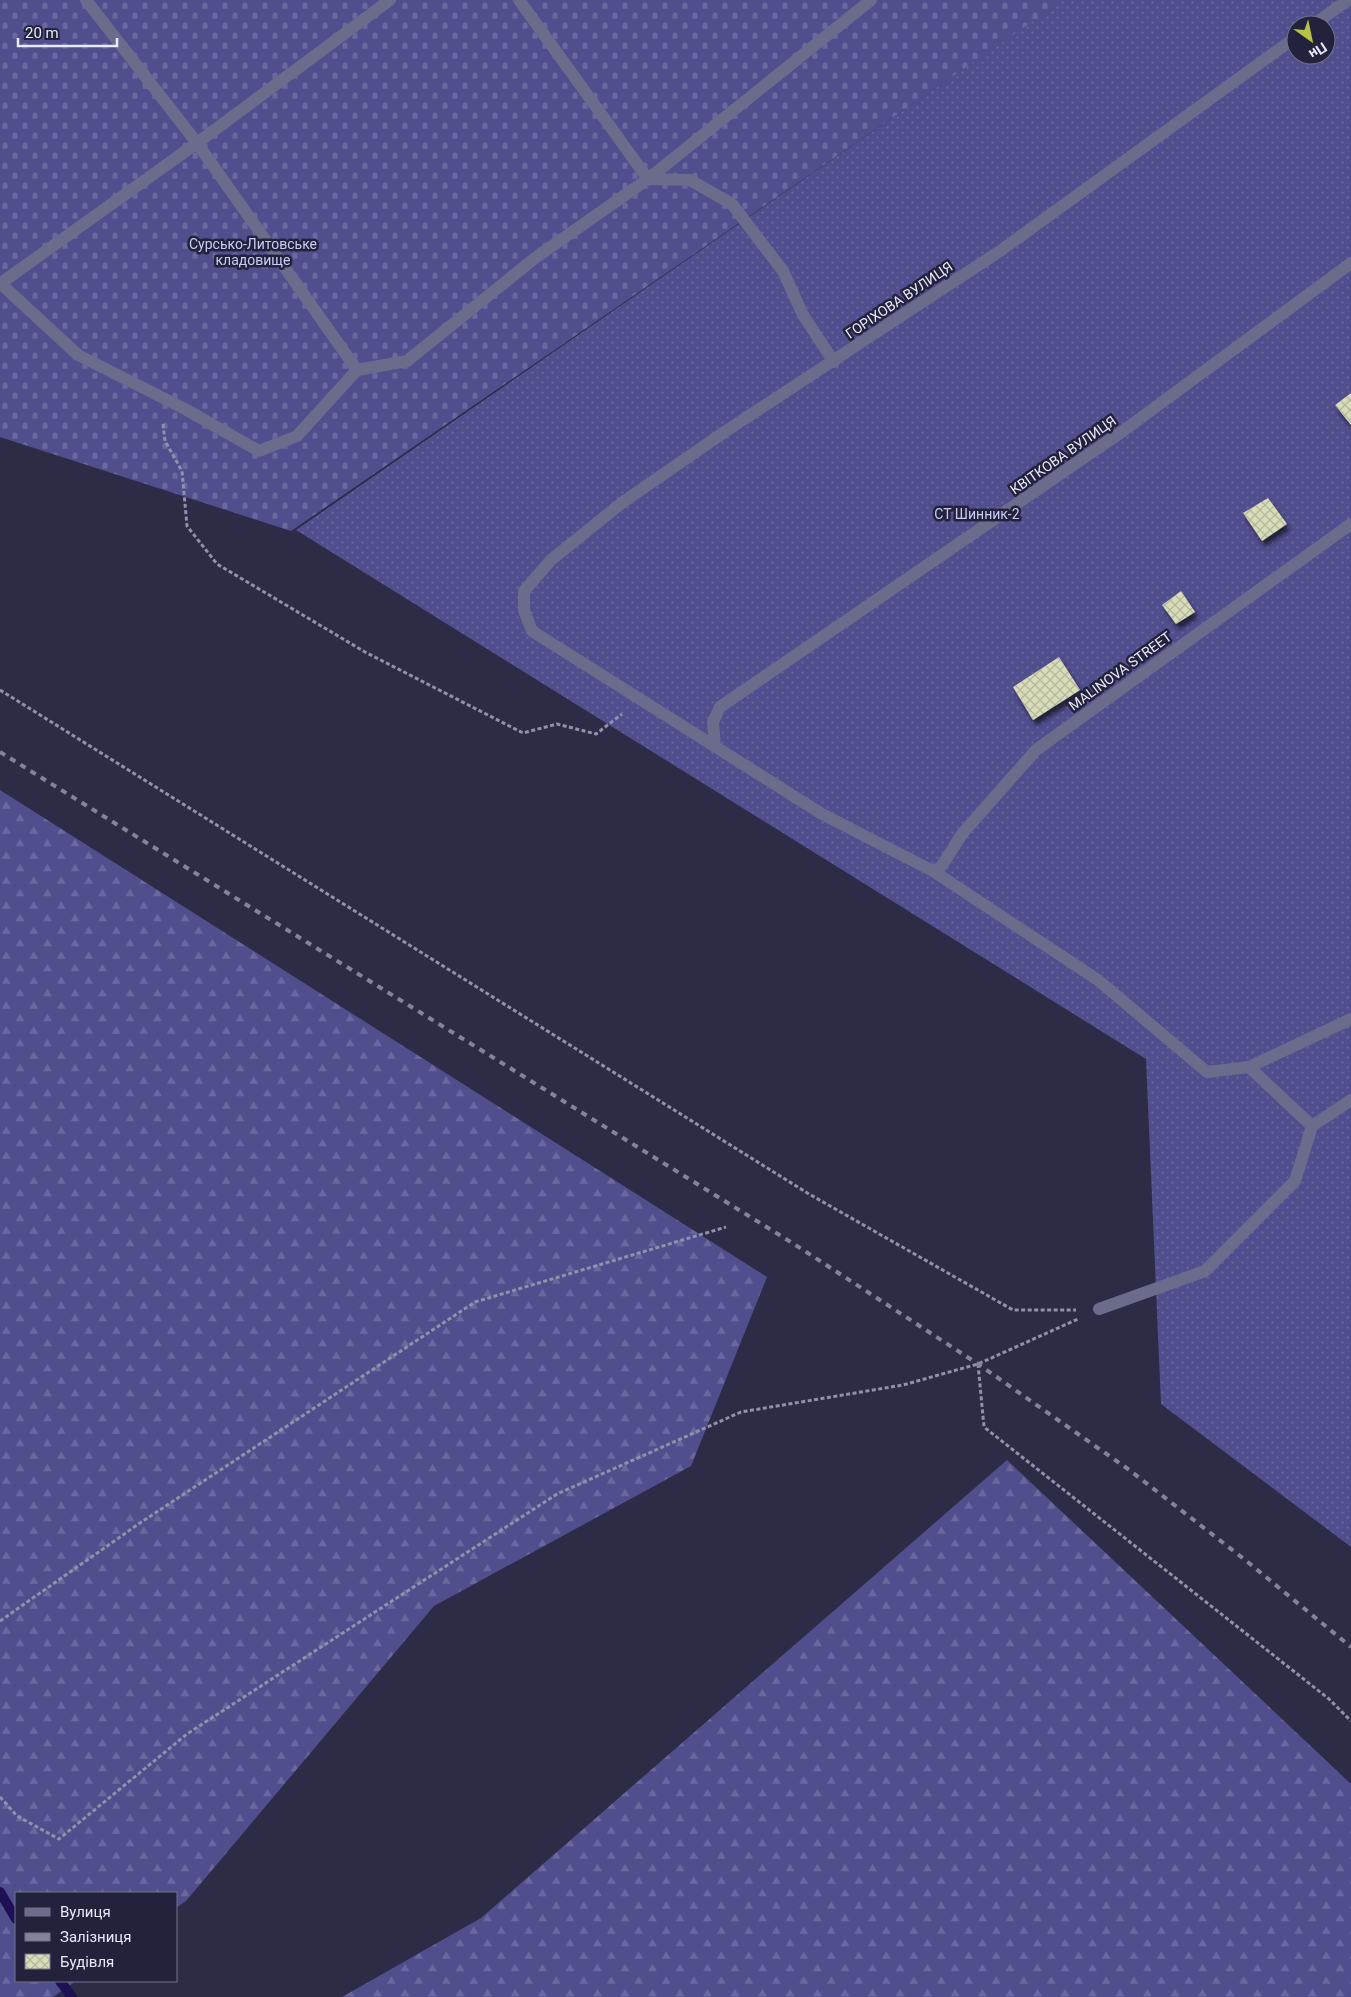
<svg xmlns="http://www.w3.org/2000/svg" width="1351" height="1997" font-family="Roboto,sans-serif">
<style>
.grass{fill:url(#grass-dots);fill-rule:evenodd}
.forest{fill:url(#forest-firs)}
.cemetery{fill:url(#cemetery-stones)}
.lines{fill:none;stroke-linecap:round;stroke-linejoin:round}
.stream{stroke:#1e1053;stroke-width:10}
.building{fill:url(#building-cross-hatch);filter:url(#shadow)}
.path{stroke:#9192a8;stroke-width:3;stroke-dasharray:4 2.5;stroke-linecap:butt}
.lane{stroke:#6b6b8c;stroke-width:12}
.street{stroke:#6b6b8c;stroke-width:12}
.rail{stroke:#83849b;stroke-width:4;stroke-dasharray:6 6;stroke-linecap:butt}
.labels{text-anchor:middle;stroke-width:5;stroke-linejoin:round;paint-order:stroke}
.park-label{font-size:14px;fill:#cbccf5;stroke:#23223d}
.street-label{font-size:14px;fill:#e8e9fb;stroke:#23223d}
</style>
<defs>
<pattern id="grass-dots" width="8" height="8" patternUnits="userSpaceOnUse" patternTransform="scale(1.25)"><rect width="8" height="8" fill="#514e8e"/><path d="M2 2h.1M6 6h.1" fill="none" stroke="#6a689f" stroke-width="1.8" stroke-linecap="round"/></pattern>
<pattern id="forest-firs" width="22" height="20" patternUnits="userSpaceOnUse" patternTransform="scale(1.25)"><rect width="22" height="20" fill="#514e8e"/><path d="M5 1l3.5 6h-7zM16 11l3.5 6h-7z" fill="#6a689f"/></pattern>
<pattern id="cemetery-stones" width="16" height="16" patternUnits="userSpaceOnUse" patternTransform="scale(1.25)"><rect width="16" height="16" fill="#514e8e"/><path d="M2 7V4a2 2 0 0 1 4 0v3zM10 15v-3a2 2 0 0 1 4 0v3z" fill="#6a689f"/></pattern>
<pattern id="building-cross-hatch" width="8" height="8" patternUnits="userSpaceOnUse" patternTransform="scale(1.25)"><rect width="8" height="8" fill="#d8ddb8"/><path d="M0 0l8 8M0 8l8-8" fill="none" stroke="#b4b79d"/></pattern>
<filter id="shadow"><feDropShadow dx="3" dy="5.5" stdDeviation="2.5" flood-color="#0009"/></filter>
</defs>
<rect width="100%" height="100%" fill="#2c2c47"/>
<path class="grass" d="M1063 0H1351V1547L1161 1404 1146 1059 296 530ZM1296 25H1326V55H1296Z"/>
<path class="forest" d="M0 790 767 1277 691 1466 434 1606 186 1901 176 1908V1893H16V1981H76L53 1997H0Z
M1007 1460 1351 1784V1997H342L481 1918Z"/>
<path class="cemetery" d="M0 0H1064L291 531 0 437Z"/>
<g class="lines">
<path class="stream" d="M0 1892 16 1919
M60 1981 72 1997"/>
</g>
<path class="building" d="M1351 393V425L1335 405Z
M1268 498 1287 524 1262 541 1243 513Z
M1181 591 1195 612 1176 624 1162 605Z
M1059 657 1080 690 1033 720 1013 687Z"/>
<g class="lines">
<path class="path" d="M163 424 165 441 182 471 187 526 217 564 365 652 523 733 557 724 596 734 622 714
M0 690 809 1194 1013 1310H1076
M978 1364 984 1427 1329 1699 1351 1721
M0 1621 140 1523 475 1302 726 1227
M0 1797 17 1816 59 1839 187 1734 557 1494 741 1412 903 1385 978 1364 1078 1319"/>
<path class="lane" d="M86 0 197 143 357 370
M519 0 648 179 690 180 732 204 783 271 803 315 834 362
M1313 25 1348 0
M0 283 78 355 185 409 259 451 297 436 357 370 407 361 535 258 648 179 871 0
M1 283 197 143 390 0
M715 746 713 722 720 707 1123 431 1351 263
M933 871 941 867 962 834 1036 750 1351 524
M1249 1067 1207 1072 1098 980 933 871 822 814 532 631 524 610V591L551 560 623 502 726 431 1000 251 1296 37"/>
<path class="street" d="M1312 1126 1249 1067 1351 1019
M1099 1309 1205 1271 1295 1181 1312 1126 1351 1100"/>
<path class="rail" d="M0 752 794 1244 978 1364 1128 1469 1244 1559 1351 1647"/>
</g>
<g class="labels">
<g class="park-label">
<text x="253" y="249">Сурсько-Литовське<tspan x="253" dy="16">кладовище</tspan></text>
<text x="977" y="519">СТ Шинник-2</text>
</g>
<g class="street-label">
<text transform="translate(899 300) rotate(-34)" y="5">ГОРІХОВА ВУЛИЦЯ</text>
<text transform="translate(1063 455) rotate(-35)" y="5">КВІТКОВА ВУЛИЦЯ</text>
<text transform="translate(1120 671) rotate(-36)" y="5">MALINOVA STREET</text>
</g>
</g>
<rect x="15" y="1892" width="162" height="90" fill="#23223d" stroke="#727289"/>
<rect x="25" y="1908" width="25" height="8" fill="#6b6b8c" stroke="#727289"/>
<text x="60" y="1917" font-size="15" fill="#e8e9fb">Вулиця</text>
<rect x="25" y="1933" width="25" height="8" fill="#83849b" stroke="#727289"/>
<text x="60" y="1942" font-size="15" fill="#e8e9fb">Залізниця</text>
<rect x="25" y="1954" width="25" height="15" fill="url(#building-cross-hatch)" stroke="#727289"/>
<text x="60" y="1967" font-size="15" fill="#e8e9fb">Будівля</text>
<g transform="translate(1311 40) rotate(147)"><circle r="24" fill="#23223d" stroke="#727289"/>
<path d="M0-4L9 19L0 12L-9 19Z" fill="#b8c147"/>
<text y="-8" font-size="14" font-weight="bold" text-anchor="middle" fill="#e8e9fb">Пн</text>
</g>
<path d="M18 38v8h99v-8" fill="none" stroke="#e8e9fb" stroke-width="2.5"/>
<text x="25" y="38" font-size="15" fill="#e8e9fb" stroke="#23223d" stroke-width="4" paint-order="stroke">20 m</text>
</svg>
